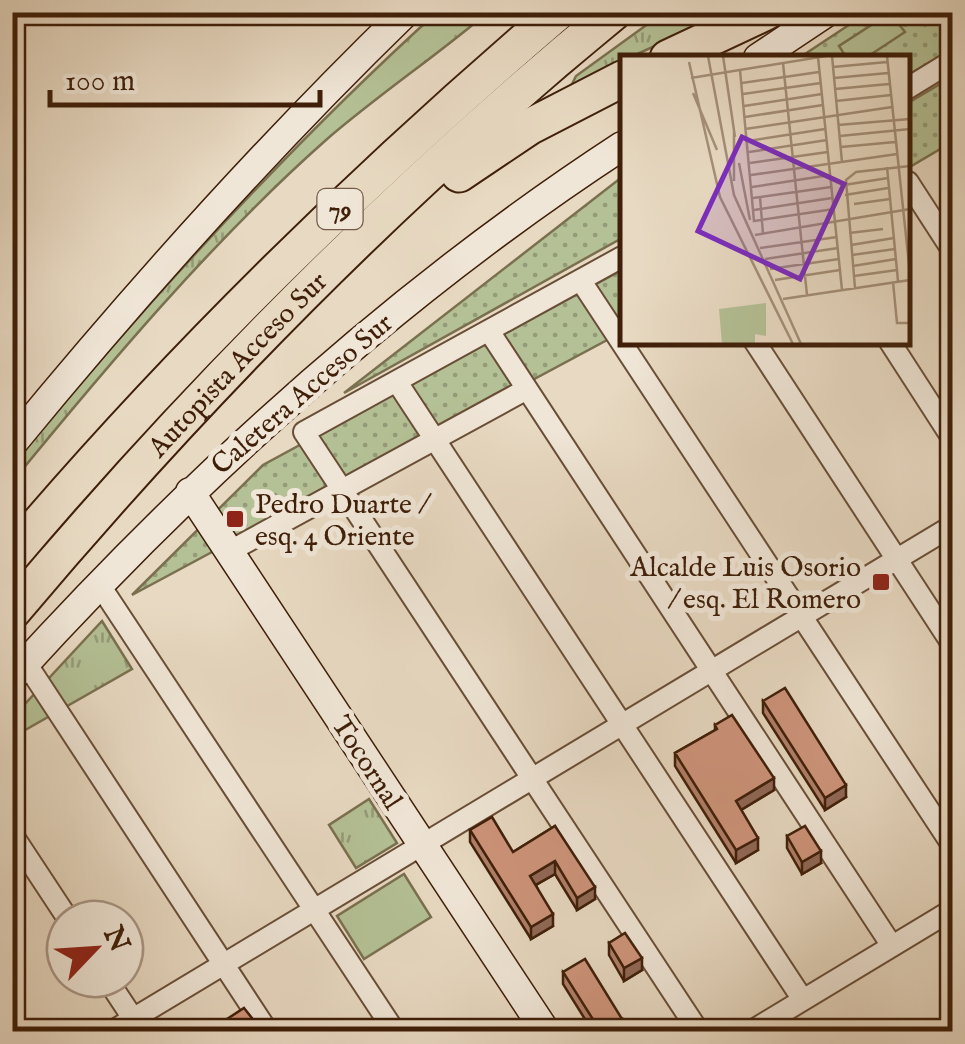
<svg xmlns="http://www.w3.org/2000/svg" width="965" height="1044" font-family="'IM FELL English',serif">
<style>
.grass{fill:url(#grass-tufts);stroke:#7a704f;stroke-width:2.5}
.park{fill:url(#park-dots);stroke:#7a704f;stroke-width:2.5}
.pitch{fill:#b4c095;stroke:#7a704f;stroke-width:2.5}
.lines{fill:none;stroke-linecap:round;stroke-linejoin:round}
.street-casing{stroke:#694e37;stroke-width:24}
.secondary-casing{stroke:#3f1f09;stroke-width:31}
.highway-casing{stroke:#3f1f09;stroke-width:39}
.street{stroke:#f0e6d7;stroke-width:20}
.secondary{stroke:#f0e6d7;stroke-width:28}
.highway{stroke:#e8d9c2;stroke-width:35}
.wall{fill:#b17f6a;stroke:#3f1f09;stroke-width:2.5}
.shaded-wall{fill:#906856;stroke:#3f1f09;stroke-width:2.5}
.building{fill:#ce947b;stroke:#3f1f09;stroke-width:2.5}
.poi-dot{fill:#8f2418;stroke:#f0e6d7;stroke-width:4}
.labels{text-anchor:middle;stroke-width:10;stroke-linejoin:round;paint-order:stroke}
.shield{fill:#f0e6d7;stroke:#745b47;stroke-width:2.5}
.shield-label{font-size:25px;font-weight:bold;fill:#3f1f09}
.street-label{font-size:28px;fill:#3f1f09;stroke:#f0e6d7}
.poi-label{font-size:28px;fill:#3f1f09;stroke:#f0e6d7;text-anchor:start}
.inset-road{fill:none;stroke:#a48f78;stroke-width:2.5}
.view{fill:#7b2cbf;fill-opacity:0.15;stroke:#7b2cbf;stroke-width:5}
.inset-edge{fill:none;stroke:#3f1f09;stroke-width:5}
</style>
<defs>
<pattern id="grass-tufts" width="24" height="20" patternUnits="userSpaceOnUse" patternTransform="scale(2.5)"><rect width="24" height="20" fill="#b4c095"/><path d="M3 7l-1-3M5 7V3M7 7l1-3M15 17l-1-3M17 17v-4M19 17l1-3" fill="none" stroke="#949b78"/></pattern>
<pattern id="park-dots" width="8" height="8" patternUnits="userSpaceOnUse" patternTransform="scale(2.5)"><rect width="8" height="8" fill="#b4c095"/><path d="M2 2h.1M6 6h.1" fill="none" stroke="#949b78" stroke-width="1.8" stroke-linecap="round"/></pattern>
</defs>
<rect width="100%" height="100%" fill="#e8d9c2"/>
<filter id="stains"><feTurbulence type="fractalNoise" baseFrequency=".002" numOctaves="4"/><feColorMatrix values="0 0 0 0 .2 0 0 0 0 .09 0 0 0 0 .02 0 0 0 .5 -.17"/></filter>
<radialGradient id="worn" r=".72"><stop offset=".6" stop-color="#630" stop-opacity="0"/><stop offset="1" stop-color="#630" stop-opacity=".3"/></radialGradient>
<path class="grass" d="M436 13H487C435 57 378 95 326 140 215 238 107 366 13 481V464C144 305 284 151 436 13Z
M663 13H726L631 57 622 58V62L571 86 576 76Z
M102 621 132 669 13 737 12 718Z
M369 799 397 843 356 868 329 825Z"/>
<path class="park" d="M867 13H952V49L908 75V58H799Z
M952 77V142L908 168V103Z
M622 177V238L344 393Z
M622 270V332L132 595 263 465Z"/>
<path class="pitch" d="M890 13 905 32 867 57H846L839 46Z
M404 874 431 917 364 959 337 916Z"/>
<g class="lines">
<g class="street-casing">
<path id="street" d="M908 88 952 61
M908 182 952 250
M622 257 304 432 699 1032
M581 281 952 845
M489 331 892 946
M755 342 952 644
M890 342 952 438
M397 382 803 1000
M230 551 527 389
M99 584 395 1032
M26 663 268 1032
M12 834 68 919
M107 979 142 1032
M12 1026 16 1032
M111 1032 952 526
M750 1032 952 910"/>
</g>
<g class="secondary-casing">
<path id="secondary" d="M758 58 827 12
M12 444C136 293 266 148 406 12
M190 492 546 1032
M12 678C195 477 395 294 622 146"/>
</g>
<g class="highway-casing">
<g id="highway">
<path d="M668 58 766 12"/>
<path d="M459 174 529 127 622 79"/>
<path d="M12 555C178 359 363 179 558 12"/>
<path id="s1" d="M12 612C194 396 395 191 614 12"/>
</g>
</g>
<use href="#street" class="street"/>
<use href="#secondary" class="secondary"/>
<use href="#highway" class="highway"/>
</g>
<path class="wall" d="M763 701 846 797 825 810 763 713Z
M715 725 774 790 741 810 758 850 736 863 675 766V753L715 730Z
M952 785V808L948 800V788Z
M555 826 595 899 577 910 555 874 536 885 553 926 531 939 470 842V830L513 852Z
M787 836 821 863 802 874 787 848Z
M609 943 642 970 624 981 609 955Z
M563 972 622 1031 593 1032 563 984Z"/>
<path class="shaded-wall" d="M774 778V790L736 813V801Z
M846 785V797L825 810V798Z
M758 838V850L736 863V850Z
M821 851V863L802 874V862Z
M555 861V874L530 888V876Z
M595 887V899L577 910V898Z
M553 914V926L531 939V927Z
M642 958V970L624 981V968Z
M622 1019V1032H601Z"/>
<path class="building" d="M785 688 846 785 825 798 763 701Z
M732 715 774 778 736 801 758 838 736 850 675 753 717 729 715 725Z
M492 817 513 852 555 826 595 887 577 898 555 861 530 876 553 914 531 927 470 830Z
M805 826 821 851 802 862 787 836Z
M625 933 642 958 624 968 609 943Z
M585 959 622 1019 601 1032 563 972Z
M244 1008 263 1032H217L230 1024 227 1019Z"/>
<g class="poi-dot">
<rect x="225" y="509" width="20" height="20" rx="5"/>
<rect x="871" y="572" width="20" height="20" rx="5"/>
</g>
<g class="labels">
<rect class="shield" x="317.5" y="189" width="45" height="40" rx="8"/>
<g class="shield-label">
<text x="340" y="218">79</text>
</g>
<g class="street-label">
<text dy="10" stroke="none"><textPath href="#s1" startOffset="335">Autopista Acceso Sur</textPath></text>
<text transform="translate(301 393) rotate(-41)" y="10">Caletera Acceso Sur</text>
<text transform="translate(368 762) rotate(57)" y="10">Tocornal</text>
</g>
<g class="poi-label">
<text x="255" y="513">Pedro Duarte /<tspan x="255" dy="32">esq. 4 Oriente</tspan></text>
<text x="861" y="576" text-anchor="end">Alcalde Luis Osorio<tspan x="861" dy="32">/ esq. El Romero</tspan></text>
</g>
</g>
<g transform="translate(620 55)">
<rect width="290" height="290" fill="#e8d9c2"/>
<path d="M146 248V281L135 279V289H102L99 254Z" fill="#b4c095"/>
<path class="inset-road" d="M88 1 114 140 181 289M103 1 115 82M212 1 222 107M267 1 290 219M198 2 222 235M69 7 100 142 173 289M163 8 187 240M213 12 267 7M120 15 134 166 214 154M71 23 206 1M214 23 268 18M122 28 199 17M215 34 269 29M73 38 97 95M123 39 201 28M216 46 271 40M124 51 202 39M125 62 203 50M218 70 290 64M125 74 272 52M114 75V126M220 81 290 74M128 86 205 74M221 92 275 87M129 97 207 85M119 108 130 165M130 108 208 97M267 112 278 226M131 120 277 99M224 130 268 123M132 132 210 120M225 140 268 133M140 142 143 179M133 143 211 132M234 149 270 144M134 155 212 143M229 178 263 174M135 180 290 154M231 190 274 183M140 193 217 182M232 200 275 194M145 204 218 193M233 211 276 204M150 214 219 204M234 221 277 215M155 225 220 215M273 227 277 268H290M235 233 226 125 236 117 290 111M163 244 290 225"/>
<path class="view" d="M122 82 224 129 180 224 78 176Z"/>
<rect width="290" height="290" class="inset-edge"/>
</g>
<rect width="965" height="1044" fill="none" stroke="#e8d9c2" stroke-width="50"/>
<rect x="15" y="15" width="935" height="1014" fill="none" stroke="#3f1f09" stroke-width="5"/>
<rect x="25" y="25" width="915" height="994" fill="none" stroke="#3f1f09" stroke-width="2.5"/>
<g transform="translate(95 949) rotate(65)"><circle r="48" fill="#f0e6d7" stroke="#a99685" stroke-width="2.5"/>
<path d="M0-8L18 38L0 25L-18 38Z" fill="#8f2418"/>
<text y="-15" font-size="28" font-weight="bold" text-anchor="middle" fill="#3f1f09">N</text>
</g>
<path d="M50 90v15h270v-15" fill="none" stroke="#3f1f09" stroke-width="5"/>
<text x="65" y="90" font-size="30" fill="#3f1f09" stroke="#f0e6d7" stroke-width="8" paint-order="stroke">100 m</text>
<rect width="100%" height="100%" filter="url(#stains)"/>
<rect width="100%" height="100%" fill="url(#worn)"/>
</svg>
